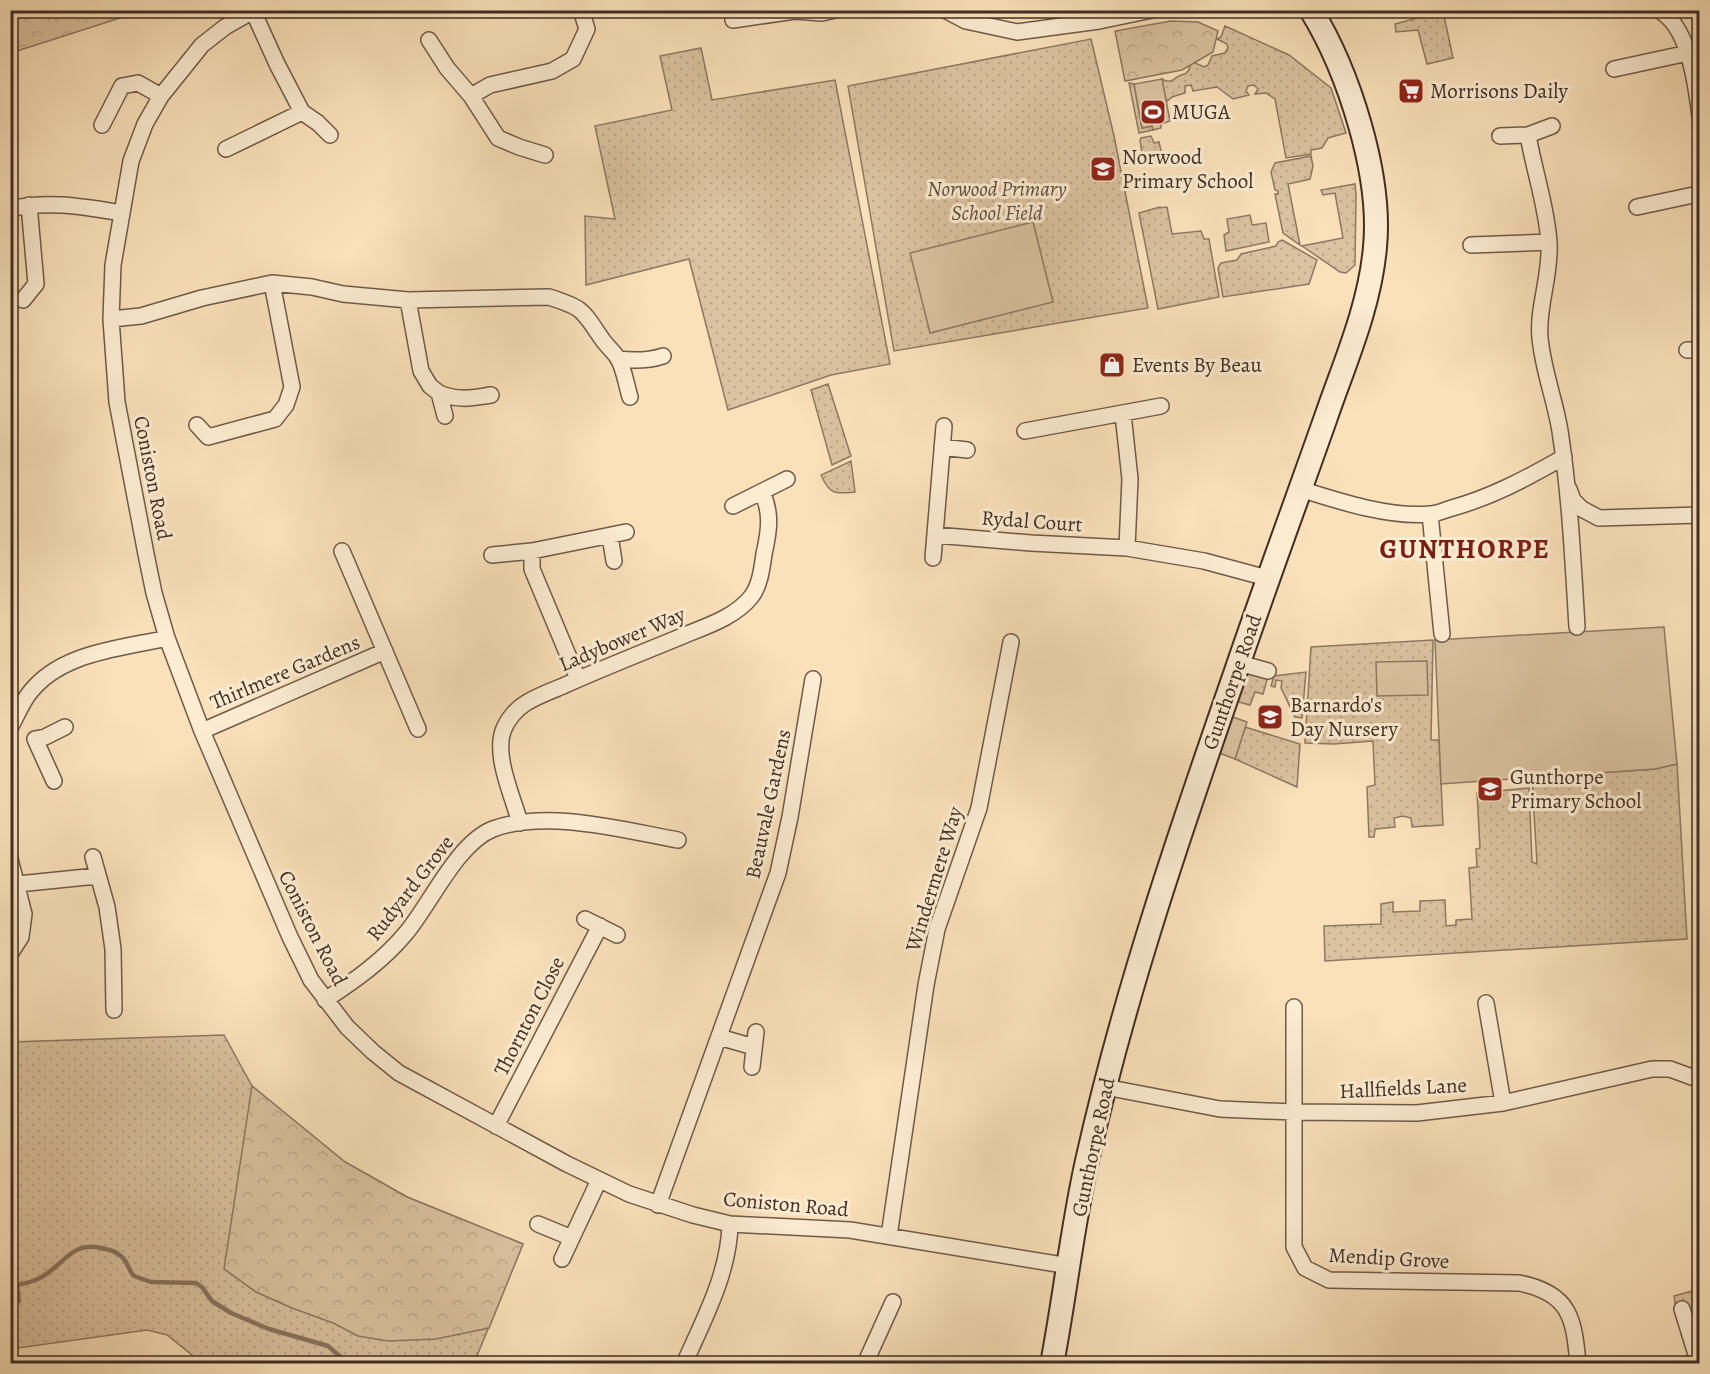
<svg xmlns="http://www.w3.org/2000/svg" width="1710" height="1374" font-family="Alegreya,serif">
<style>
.green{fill:url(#green-dots);stroke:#8e7862;stroke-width:1.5}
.forest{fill:url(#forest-crowns);stroke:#8e7862;stroke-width:1.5}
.pitch{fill:#dbc2a0;stroke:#8e7862;stroke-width:1.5}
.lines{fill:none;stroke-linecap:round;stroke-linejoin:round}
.stream{stroke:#8a745f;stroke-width:4.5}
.street-casing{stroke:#6f5a4a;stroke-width:18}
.secondary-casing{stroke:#412d24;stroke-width:26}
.street{stroke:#fcecd2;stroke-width:15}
.secondary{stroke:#fcecd2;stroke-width:22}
.labels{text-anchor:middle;stroke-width:6;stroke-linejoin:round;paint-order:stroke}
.poi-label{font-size:21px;fill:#412d24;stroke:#fcecd2;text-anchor:start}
.park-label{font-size:21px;font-style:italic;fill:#604b3d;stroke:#fcecd2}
.street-label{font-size:21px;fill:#412d24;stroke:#fcecd2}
.district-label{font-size:27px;font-weight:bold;letter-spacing:1.5px;fill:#7a1f14;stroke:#fcecd2}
</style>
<defs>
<pattern id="green-dots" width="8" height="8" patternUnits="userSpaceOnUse" patternTransform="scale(1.5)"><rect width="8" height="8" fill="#dbc2a0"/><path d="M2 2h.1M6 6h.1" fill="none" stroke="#bda78a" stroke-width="1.8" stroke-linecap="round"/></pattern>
<pattern id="forest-crowns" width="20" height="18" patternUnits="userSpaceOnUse" patternTransform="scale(1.5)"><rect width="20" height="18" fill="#dbc2a0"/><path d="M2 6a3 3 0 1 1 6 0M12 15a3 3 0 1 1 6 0" fill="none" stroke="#bda78a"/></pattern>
</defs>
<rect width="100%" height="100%" fill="#fae1ba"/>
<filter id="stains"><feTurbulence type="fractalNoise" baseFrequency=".00333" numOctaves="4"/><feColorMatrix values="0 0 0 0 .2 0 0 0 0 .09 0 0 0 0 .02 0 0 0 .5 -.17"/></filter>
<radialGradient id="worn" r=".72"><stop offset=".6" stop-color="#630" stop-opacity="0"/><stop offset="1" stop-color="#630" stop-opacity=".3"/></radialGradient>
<path class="green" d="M1443 11 1453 58 1427 64 1418 30 1396 32 1395 24Z
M1225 26 1289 55 1331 88 1346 133 1328 138 1322 148 1311 150V154L1286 158 1275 99 1266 93 1255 94 1258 89 1254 85 1248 86 1246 91 1249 95 1233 99 1217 87 1193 91 1191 85 1185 86V93L1172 97 1166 102 1162 79C1173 86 1174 75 1185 74L1189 70 1191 61 1204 67 1208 65 1212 56 1225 53 1228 48 1227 44 1217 39 1221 37Z
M1091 39 1114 136 1148 308 894 351 848 86Z
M701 48 712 100 835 80 890 364 831 375 728 410 689 259 586 285 585 216 615 219 595 126 672 110 660 56Z
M1129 83 1134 84 1142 128 1152 126 1153 130 1139 133Z
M1151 136 1154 143 1159 142 1163 160 1147 163 1143 159 1140 140 1141 138Z
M1311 156 1313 166 1310 179 1288 184 1300 245 1283 233 1275 194H1278V191L1275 190 1271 172 1275 163Z
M1355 184 1356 194 1355 265 1346 273 1340 272 1302 246 1343 238 1335 193 1323 195 1321 190Z
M1160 207V208L1167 207 1172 234 1201 231 1204 239H1209L1219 297 1158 309 1139 213Z
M1250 215 1252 225 1266 223 1269 242 1226 251 1224 235 1229 232 1227 219Z
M1282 240 1317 260 1309 284 1223 297 1218 268 1221 263 1237 260 1241 254 1276 246 1278 242Z
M828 384 851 456 832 465 811 390Z
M851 461 855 492C835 494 830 495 821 475Z
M1433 640 1431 740H1439L1443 825 1412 827 1411 818 1403 816 1394 818 1395 827 1375 829 1374 837H1369L1367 787 1375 785 1373 741 1334 744 1305 743 1311 647Z
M1245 669 1268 676 1263 694 1255 692 1250 705 1235 701Z
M1306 672 1302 718 1295 717 1281 688 1282 681 1276 680 1275 687 1271 686 1274 676Z
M1245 727 1300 744 1297 787 1235 759Z
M1677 764 1687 939 1325 961 1324 926 1381 924V904L1393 902V912L1420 911V901L1445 900 1446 926 1456 925V920L1472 919 1469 868 1477 867 1476 849 1480 848 1477 793 1529 788 1532 862 1537 864 1532 777 1655 769Z
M224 1035 252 1086 345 1162 407 1197 523 1244 474 1363H202L167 1335 147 1330 11 1349 10 1042Z
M1699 1289V1310L1691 1313 1689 1307 1676 1308 1674 1296Z"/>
<path class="forest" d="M11 10H142V11L11 53Z
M1171 21 1198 22 1218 31 1213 52 1182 70 1125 81 1115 31Z
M252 1086 345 1162 407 1197 523 1244 489 1328 436 1339 388 1341 358 1336 333 1323 292 1308 256 1292 224 1269Z"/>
<path class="pitch" d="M1162 79 1170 121 1161 124V128L1153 130 1152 126 1142 128 1134 84Z
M1033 222 1053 302 930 333 910 253Z
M1664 627 1677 764 1655 769 1441 784 1435 640Z
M1427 661 1428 695 1377 696 1376 662Z
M1230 716 1247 722 1235 759 1219 753Z"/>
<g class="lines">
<path class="stream" d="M17 1285 19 1301
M10 1286C19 1285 29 1283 38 1279 65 1266 70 1239 105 1249 111 1250 117 1252 122 1257 128 1262 128 1270 134 1276L151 1282 196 1283 202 1287 212 1301 231 1313 269 1329 328 1346 349 1364"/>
<g class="street-casing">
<path id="street" d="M255 10 225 27 202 45 161 96 145 124 131 161 113 265 111 319 117 402 146 554 154 593 167 638 202 731 290 937 311 980 347 1027 373 1052 399 1073 567 1164 629 1194 693 1215 730 1224 850 1230 1069 1266
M945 10 966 21 1017 32 1099 21 1152 10
M1658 10C1689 25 1696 85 1700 116
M733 20 795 11 822 13 835 10
M429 40 447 68 471 96 498 138 519 147 545 155
M1614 69 1688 53
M471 96 490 85 552 71 573 59 587 29 581 10
M302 112 318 123 330 135
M102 125 122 86 138 83 161 96
M1528 135C1534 171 1547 207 1549 243 1551 276 1537 308 1540 338 1543 370 1555 400 1560 431 1570 496 1573 562 1577 627
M1500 136 1528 135 1552 126
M226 149 302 112 277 64 253 11
M1637 207 1698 194
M10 209C48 200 84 207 122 213
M1471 245 1549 242
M23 300 36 284 29 205
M408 300 421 371 430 386 439 393 445 416
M111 319 141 316 202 298 272 283 312 287 343 294 408 300 549 297C584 308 582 310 602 339 606 345 612 350 617 357 624 367 626 384 630 397
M1687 350H1700
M618 359C634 361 648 361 663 356
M439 393C459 401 471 398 491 395
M1123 414 1130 479 1127 548
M197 425 208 437 275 419 286 405 292 387 272 283
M1025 431 1161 406
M942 447 967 450
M1300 489C1338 501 1390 518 1430 514 1437 514 1445 510 1452 508 1492 497 1527 478 1564 457
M1569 489 1573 500 1582 509 1599 518 1700 515
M733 506 787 479
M1430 514 1442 634
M935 535 1031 543 1127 548 1204 561 1267 578
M610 536 614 561
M342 551 418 729
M532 551V569L578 679
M492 555 532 551 626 532
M933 558 944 426
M1239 663 1268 671
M10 728C16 717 21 705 28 695 59 652 120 649 167 638
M202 731 385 651
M54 781 35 739 45 737 65 727
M520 823C513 797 494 757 503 731 507 720 516 709 526 703 537 696 551 691 563 686 603 668 644 652 685 635 707 626 735 617 751 597 760 586 762 568 764 554 769 532 772 513 762 492
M93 857 107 907 113 949 114 1010
M10 859 24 914 21 937 10 954
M18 884 97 876
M585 919 617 935
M325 1000C354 981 383 961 406 933 430 905 457 843 493 829 547 809 623 830 678 840
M1486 1003 1503 1103
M1294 1007V1247L1305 1268 1329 1280 1519 1283C1570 1293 1574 1318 1578 1364
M719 1037 754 1047
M752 1067 756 1032
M1105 1087 1220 1109 1293 1112 1417 1113 1503 1103 1652 1069H1670L1700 1080
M496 1126 600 926
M658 1205 778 873 790 817 813 679
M538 1224 572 1238
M889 1236 926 985 937 929 979 808 1011 642
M562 1259 599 1180
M1682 1309 1699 1364
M684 1364C704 1319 729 1273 730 1224
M865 1364 893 1302"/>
</g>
<g class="secondary-casing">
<path id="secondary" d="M1052 1364C1065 1296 1072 1228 1087 1161 1124 995 1180 832 1236 671 1265 586 1296 502 1326 417 1345 362 1370 306 1375 247 1382 175 1349 72 1311 10"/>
</g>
<use href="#street" class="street"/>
<use href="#secondary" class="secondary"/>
</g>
<defs>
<g id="supermarket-square" transform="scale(1.35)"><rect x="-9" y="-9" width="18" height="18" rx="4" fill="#8f2418" stroke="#fcecd2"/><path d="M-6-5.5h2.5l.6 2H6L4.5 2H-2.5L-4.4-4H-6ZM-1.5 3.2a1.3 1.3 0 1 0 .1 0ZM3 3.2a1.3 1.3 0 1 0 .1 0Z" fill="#fff"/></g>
<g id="stadium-square" transform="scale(1.35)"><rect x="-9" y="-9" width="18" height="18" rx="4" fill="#8f2418" stroke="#fcecd2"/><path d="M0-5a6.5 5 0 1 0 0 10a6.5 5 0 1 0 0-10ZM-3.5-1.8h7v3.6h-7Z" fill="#fff"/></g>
<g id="school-square" transform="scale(1.35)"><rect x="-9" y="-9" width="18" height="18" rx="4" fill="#8f2418" stroke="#fcecd2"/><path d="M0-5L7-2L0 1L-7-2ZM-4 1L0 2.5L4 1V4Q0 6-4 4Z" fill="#fff"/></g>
<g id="shop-square" transform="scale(1.35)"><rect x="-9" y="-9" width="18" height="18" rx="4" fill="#8f2418" stroke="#fcecd2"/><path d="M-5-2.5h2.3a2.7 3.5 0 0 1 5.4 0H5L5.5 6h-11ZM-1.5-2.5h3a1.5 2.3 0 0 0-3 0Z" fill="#fff"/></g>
</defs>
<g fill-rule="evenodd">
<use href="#supermarket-square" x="1411" y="91"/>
<use href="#stadium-square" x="1153" y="112"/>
<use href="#school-square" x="1103" y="169"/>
<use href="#shop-square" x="1112" y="365"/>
<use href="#school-square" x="1270" y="717"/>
<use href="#school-square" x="1490" y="789"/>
</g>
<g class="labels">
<g class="poi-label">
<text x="1430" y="98">Morrisons Daily</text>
<text x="1172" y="119">MUGA</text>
<text x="1122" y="164">Norwood<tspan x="1122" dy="24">Primary School</tspan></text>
<text x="1132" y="372">Events By Beau</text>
<text x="1290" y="712">Barnardo's<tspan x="1290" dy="24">Day Nursery</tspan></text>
<text x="1510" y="784">Gunthorpe<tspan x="1510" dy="24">Primary School</tspan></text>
</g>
<g class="park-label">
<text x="997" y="196">Norwood Primary<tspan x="997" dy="24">School Field</tspan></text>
</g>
<g class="street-label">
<text transform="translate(153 478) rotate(79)" y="7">Coniston Road</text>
<text transform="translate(1032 521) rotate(4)" y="7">Rydal Court</text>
<text transform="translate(622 639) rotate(-23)" y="7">Ladybower Way</text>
<text transform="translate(285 672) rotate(-23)" y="7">Thirlmere Gardens</text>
<text transform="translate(1232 682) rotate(-71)" y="7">Gunthorpe Road</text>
<text transform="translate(768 804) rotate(-78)" y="7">Beauvale Gardens</text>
<text transform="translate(934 879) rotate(-73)" y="7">Windermere Way</text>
<text transform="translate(410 888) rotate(-52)" y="7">Rudyard Grove</text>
<text transform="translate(313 928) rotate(63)" y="7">Coniston Road</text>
<text transform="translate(529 1016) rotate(-63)" y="7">Thornton Close</text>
<text transform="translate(1403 1088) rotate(-3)" y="7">Hallfields Lane</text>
<text transform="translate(1093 1147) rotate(-78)" y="7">Gunthorpe Road</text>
<text transform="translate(786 1204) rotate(5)" y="7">Coniston Road</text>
<text transform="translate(1389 1258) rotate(3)" y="7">Mendip Grove</text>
</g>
<g class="district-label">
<text x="1465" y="558">GUNTHORPE</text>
</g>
</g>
<rect width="1710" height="1374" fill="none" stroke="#fae1ba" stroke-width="36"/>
<rect x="12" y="12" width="1686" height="1350" fill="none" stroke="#412d24" stroke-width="3"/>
<rect x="18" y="18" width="1674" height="1338" fill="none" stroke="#412d24" stroke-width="1.5"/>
<rect width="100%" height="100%" filter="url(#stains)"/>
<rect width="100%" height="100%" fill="url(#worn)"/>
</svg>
